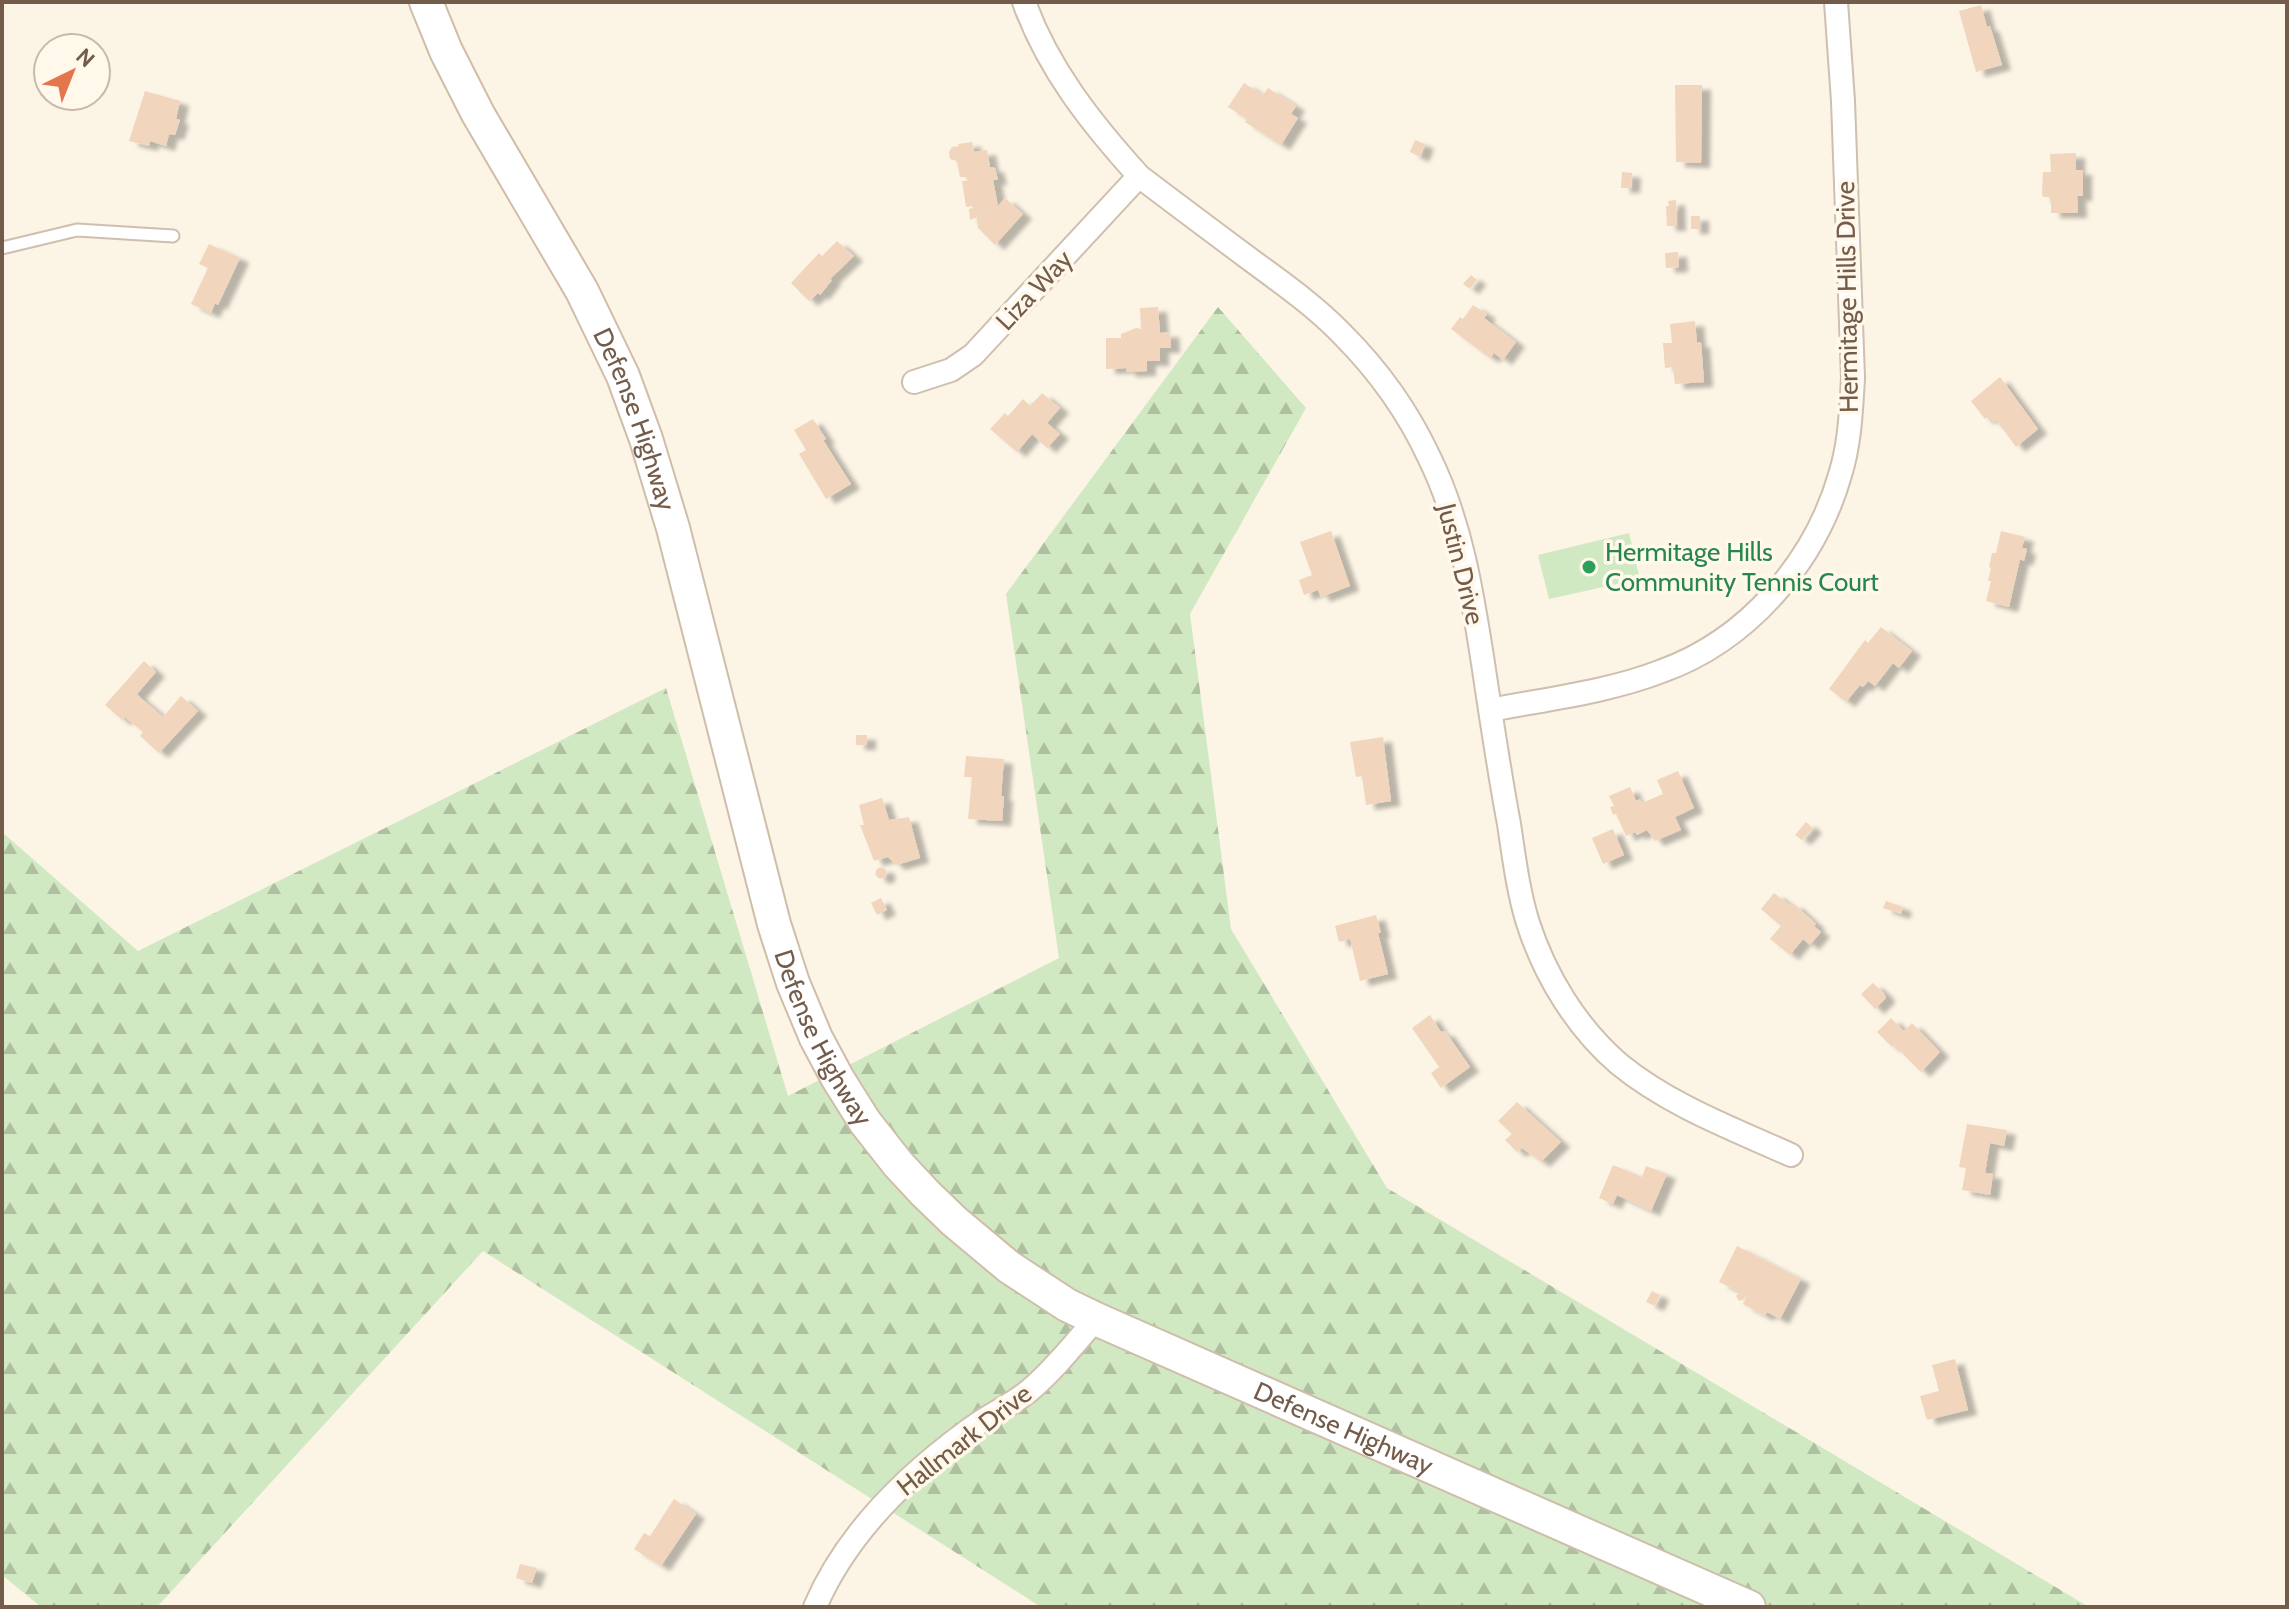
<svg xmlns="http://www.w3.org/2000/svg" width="2289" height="1609" font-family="Cabin,sans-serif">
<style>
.grass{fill:#d1e9c3}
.forest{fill:url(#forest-firs)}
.building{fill:#f1d5bd;filter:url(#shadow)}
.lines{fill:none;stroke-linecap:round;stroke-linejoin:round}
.service-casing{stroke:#cfbfae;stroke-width:15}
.minor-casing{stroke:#cfbfae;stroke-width:26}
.secondary-casing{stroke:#d0bda9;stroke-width:36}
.service{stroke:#fff;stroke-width:11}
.minor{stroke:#fff;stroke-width:22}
.secondary{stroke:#fff;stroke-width:32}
.leisure-dot{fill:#2e9e5b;stroke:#fff8eb;stroke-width:3}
.labels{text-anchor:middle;stroke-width:7;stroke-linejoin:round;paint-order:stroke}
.street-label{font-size:26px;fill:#745c4a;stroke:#fff8eb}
.leisure-label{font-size:26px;fill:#27864d;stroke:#fff8eb;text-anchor:start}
</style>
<defs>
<pattern id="forest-firs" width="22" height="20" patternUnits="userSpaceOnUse" patternTransform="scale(2)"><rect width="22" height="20" fill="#d1e9c3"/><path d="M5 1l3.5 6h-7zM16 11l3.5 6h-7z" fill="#aec0a0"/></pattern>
<filter id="shadow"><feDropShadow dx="9" dy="5" stdDeviation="2" flood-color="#0004"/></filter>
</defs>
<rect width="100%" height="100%" fill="#fcf4e5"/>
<path class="grass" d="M1629 533 1640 579 1549 599 1538 555Z"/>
<path class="forest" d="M1218 307 1306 408 1190 614 1231 929 1387 1188 2089 1607H1041L483 1251 157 1607H41L2 1575V832L138 951 666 688 788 1096 1059 958 1006 594Z"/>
<path class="building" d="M1981 5 1987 27 1990 26 2002 65 1976 72 1959 11Z
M1244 83 1263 95 1268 88 1296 106 1291 114 1298 118 1281 145 1245 122 1247 119 1228 107Z
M1675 85H1702L1701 163 1676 162Z
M145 91 180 101 176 119 180 120 175 135 169 134 166 146 150 141 149 146 129 141Z
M1415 140 1425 144 1420 157 1410 152Z
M972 142 974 152 987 150 990 167 995 168 998 180H993L998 206 1005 198 1023 214 995 245 978 228 977 217 970 220 969 209 973 208 972 206 966 207 962 181H968L966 177H960L957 161 950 159 949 152 952 147 959 146 958 144Z
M2076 153V170H2083V196H2077L2078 213H2051V197H2043L2042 194 2043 172H2051L2050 154Z
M1622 172 1632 173 1631 188H1621Z
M1676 200 1677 226H1667L1666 206H1669L1668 201Z
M1691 216H1700V229H1691Z
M837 241 854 256 830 279 832 280 820 295 818 293 809 301 791 283 819 253 822 256Z
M209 244 240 258 218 305 215 303 211 313 191 304 208 268 199 264Z
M1678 252 1679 267 1666 268 1665 253Z
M1471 275 1477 280 1470 289 1463 284Z
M1473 305 1487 314 1484 318 1516 342 1503 360 1494 353 1490 358 1451 329 1460 317 1463 319Z
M1158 307 1160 333 1170 332 1171 348H1160V361H1147V371L1126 372 1127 368 1106 369V338H1121V334L1136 328 1141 329 1140 308Z
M1695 321 1697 343 1701 342 1704 382 1675 384 1673 367 1665 368 1663 343H1672L1670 324Z
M2000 377 2038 429 2016 447 1996 420 1994 422 1989 416 1985 419 1971 401Z
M1042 393 1060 408 1047 423 1060 434 1047 448 1032 434 1017 452 990 429 1005 413 1008 416 1023 399 1030 406Z
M813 419 826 439 823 440 851 484 826 499 799 454 806 450 794 430Z
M1331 531 1350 586 1321 597 1318 590 1304 595 1299 580 1312 575 1300 542Z
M2001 531 2025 537 2022 548 2027 549 2024 561 2020 559 2009 607 1986 601 1991 581H1988L1991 568 1989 567 1992 553H1996Z
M1881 627 1912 651 1899 668 1893 663 1875 686 1868 681 1863 687 1860 685 1846 702 1829 689 1865 640 1868 643Z
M144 661 156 672 137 694 142 699 163 717 181 696 198 711 159 753 140 736 143 732 125 717 122 720 105 705Z
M856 735H867V745H856Z
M1383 737 1391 801 1366 805 1362 776 1356 777 1350 742Z
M966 756 1004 759 1001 796H1004L1002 821 968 819 972 777H964Z
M1678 771 1694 808 1675 817 1681 830 1655 841 1647 830 1637 835 1635 832 1626 836 1616 814 1613 815 1610 807 1614 806 1609 796 1630 787 1636 801 1640 799 1642 803 1663 794 1657 780Z
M882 798 889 820 909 817 920 858 896 865 888 857 874 861 860 825H864L859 805Z
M1806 822 1813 828 1802 840 1795 835Z
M1613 829 1624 855 1603 864 1592 838Z
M875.5 873a5.5 5.5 0 1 1 11 0a5.5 5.5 0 1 1-11 0Z
M1774 893 1791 906 1793 903 1816 924 1814 926 1821 932 1810 945 1803 939 1790 955 1770 939 1781 926 1761 909Z
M881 898 887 910 877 915 871 903Z
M1886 901 1903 907 1901 914 1883 908Z
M1376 915 1381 933H1378L1388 974 1360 981 1350 939 1339 942 1335 926Z
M1873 983 1884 993 1886 998 1875 1009 1861 994Z
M1430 1015 1441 1032 1445 1031 1470 1067 1441 1088 1431 1073 1439 1067 1412 1028Z
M1891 1018 1904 1031 1912 1023 1940 1052 1921 1072 1894 1045 1892 1047 1877 1032Z
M1517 1102 1561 1142 1541 1162 1522 1148 1517 1152 1505 1140 1512 1134 1498 1121Z
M1967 1124 2007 1130 2004 1146 1990 1143 1985 1173 1993 1174 1990 1195 1962 1190 1966 1168 1959 1167Z
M1613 1165 1642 1177 1646 1166 1667 1174 1651 1211 1617 1195 1613 1204 1599 1198Z
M1737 1246 1801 1279 1780 1319 1767 1312 1765 1316 1743 1304 1747 1296 1744 1295 1745 1299 1739 1301 1736 1296 1740 1292 1719 1282Z
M1652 1291 1660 1295 1655 1306 1646 1302Z
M1955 1359 1968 1410 1927 1420 1920 1396 1939 1391 1932 1365Z
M674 1499 696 1514 661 1566 634 1549 644 1533 650 1536Z
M520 1564 537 1568 532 1583 516 1578Z"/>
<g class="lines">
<g class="service-casing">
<path id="service" d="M2 248 77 230 173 236"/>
</g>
<g class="minor-casing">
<path id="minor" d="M1024 2C1048 69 1092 124 1139 176 1177 205 1216 234 1255 263 1285 285 1316 307 1342 334 1377 369 1408 412 1429 457 1461 522 1472 592 1483 663 1491 717 1499 771 1509 824 1514 857 1518 891 1528 923 1545 976 1577 1028 1619 1064 1669 1105 1733 1129 1791 1155
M914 382 951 370 973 355 1139 176
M1490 710C1547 699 1608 692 1662 671 1748 640 1815 562 1840 475 1850 443 1851 411 1853 378L1843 101 1836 2
M815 1607C846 1534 906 1476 969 1430 988 1415 1011 1406 1030 1390 1055 1369 1075 1343 1096 1319"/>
</g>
<g class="secondary-casing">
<g id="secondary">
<path id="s1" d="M426 2 446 51 478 114 582 291 623 376 646 439 673 528 774 924 793 983 816 1038 838 1079 865 1122 898 1164 925 1193 954 1221 1009 1267 1067 1305 1096 1319 1749 1607"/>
</g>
</g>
<use href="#service" class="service"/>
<use href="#minor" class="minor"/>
<use href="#secondary" class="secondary"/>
</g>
<circle class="leisure-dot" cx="1589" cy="567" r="8"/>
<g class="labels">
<g class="street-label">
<text transform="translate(1034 290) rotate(-47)" y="9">Liza Way</text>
<text transform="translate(1847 297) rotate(-91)" y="9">Hermitage Hills Drive</text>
<text dy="9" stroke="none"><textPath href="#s1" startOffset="468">Defense Highway</textPath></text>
<text transform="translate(1461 564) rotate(76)" y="9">Justin Drive</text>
<text dy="9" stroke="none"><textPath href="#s1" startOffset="1116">Defense Highway</textPath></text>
<text dy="9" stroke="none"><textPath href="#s1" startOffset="1788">Defense Highway</textPath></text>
<text transform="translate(964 1440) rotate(-38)" y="9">Hallmark Drive</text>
</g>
<g class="leisure-label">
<text x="1605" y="561">Hermitage Hills<tspan x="1605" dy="30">Community Tennis Court</tspan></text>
</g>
</g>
<rect width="2289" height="1609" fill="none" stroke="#745c4a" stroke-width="8"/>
<g transform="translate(72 72) rotate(43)"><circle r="38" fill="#fff8eb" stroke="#c7baab" stroke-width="2"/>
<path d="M0-6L14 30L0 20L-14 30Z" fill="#e4764c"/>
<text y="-12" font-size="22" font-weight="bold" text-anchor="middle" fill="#745c4a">N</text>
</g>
</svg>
